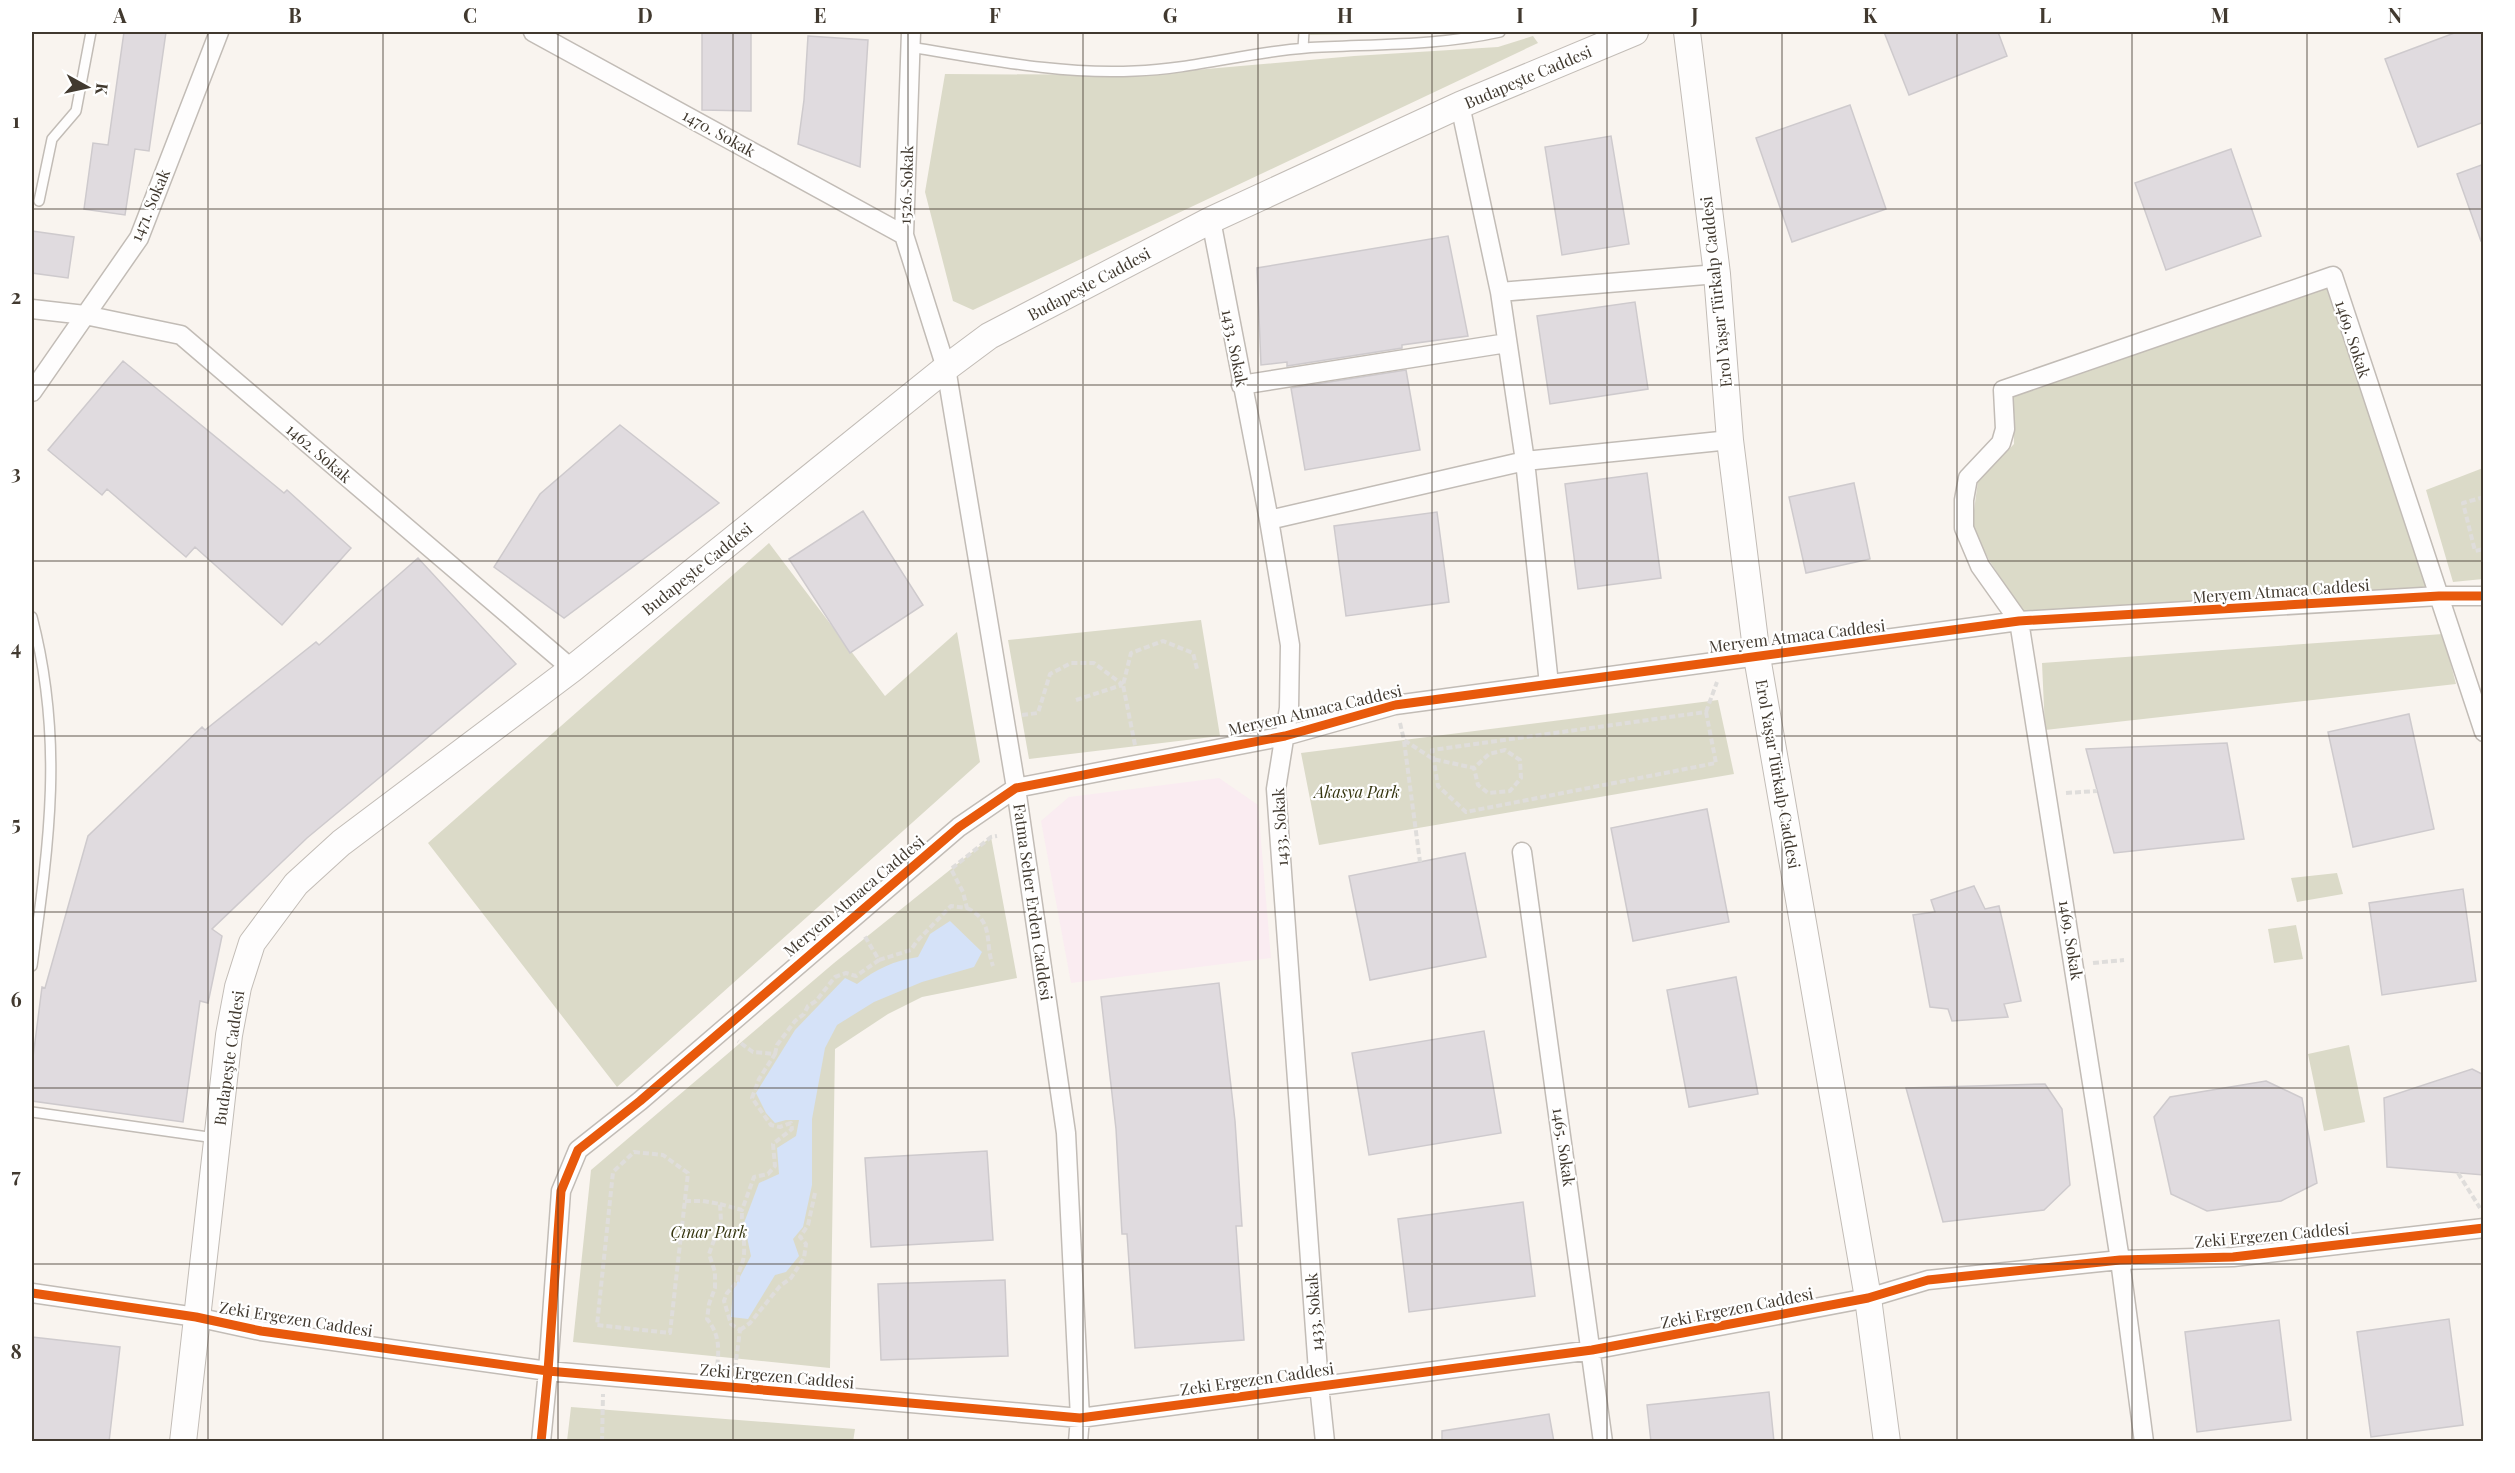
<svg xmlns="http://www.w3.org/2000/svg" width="2515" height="1473" font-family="'Playfair Display',serif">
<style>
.education{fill:#faecf1}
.green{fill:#dbdac8}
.water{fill:#d5e2f8}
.building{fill:#e0dbdf;stroke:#cecacd;stroke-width:1.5}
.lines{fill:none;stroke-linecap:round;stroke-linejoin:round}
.lane-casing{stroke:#c2bcb6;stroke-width:12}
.street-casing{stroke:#c2bcb6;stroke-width:21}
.secondary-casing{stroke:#c2bcb6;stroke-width:28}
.path{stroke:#dfdddb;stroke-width:4;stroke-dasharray:6 3;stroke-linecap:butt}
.lane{stroke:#fefdfd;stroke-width:9}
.street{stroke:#fefdfd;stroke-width:18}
.secondary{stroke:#fefdfd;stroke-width:26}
.cycleway-casing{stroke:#fff;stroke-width:13}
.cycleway{stroke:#e8590c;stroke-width:9}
.grid{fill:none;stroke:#41392f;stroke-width:1.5;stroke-opacity:0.55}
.labels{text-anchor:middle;stroke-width:4.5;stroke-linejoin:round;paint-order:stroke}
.street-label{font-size:16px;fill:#41392f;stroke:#fff}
.park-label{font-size:16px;font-style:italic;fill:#34340e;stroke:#fff}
.neatline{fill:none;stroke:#41392f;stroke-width:2}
.grid-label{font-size:20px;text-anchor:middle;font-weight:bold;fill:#41392f}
</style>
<rect width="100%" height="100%" fill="#f9f4ef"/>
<path class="education" d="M1219 778 1258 805 1271 958 1071 983 1041 821 1069 797Z"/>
<path class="green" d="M1310 32H1478L1307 35Z
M1533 36 1538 43 973 310 953 301 925 192 945 74 1138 75 1354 56 1498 47Z
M2326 287 2427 589 2022 611 1989 560 1972 525 1978 481 2014 444 2013 395Z
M2483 468V579L2453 582 2426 490Z
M769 543 885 696 957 632 980 762 617 1087 428 843Z
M1201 620 1220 736 1029 759 1008 640Z
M2443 634 2456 684 2045 730 2042 663Z
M1718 700 1734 774 1319 845 1301 753Z
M991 837 1017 978 922 997 888 1014 835 1049 830 1368 573 1342 591 1170 834 963Z
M2337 873 2343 894 2297 902 2291 878Z
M2296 925 2303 959 2274 963 2268 929Z
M2349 1045 2365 1122 2324 1131 2308 1054Z
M571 1407 855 1429 853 1442 567 1441Z"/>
<path class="water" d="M950 921 982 952 974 967 922 982 874 1002 837 1025 825 1048 812 1119V1185L803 1227 793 1239 799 1256 786 1272 775 1275 748 1319 731 1317 733 1290 751 1256 744 1223 759 1183 779 1174 777 1148 796 1136 799 1120H786L775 1123 766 1113 756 1093 795 1030 845 978 857 984C876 969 893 961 918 957L930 934Z"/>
<path class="building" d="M124 32H166L149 151 135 149 125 215 84 209 93 143 108 145Z
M702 32H751V111L702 110Z
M1884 32H1998L2007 56 1909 95Z
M2457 32H2484V122L2418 147 2385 59Z
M808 36 868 40 860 167 798 144 804 100Z
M1850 105 1886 209 1792 242 1756 138Z
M1611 136 1629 244 1562 255 1545 147Z
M2231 149 2261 236 2166 270 2135 183Z
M2484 164V240L2481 241 2457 174Z
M32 231 74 237 68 278 32 273Z
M1448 236 1468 336 1402 345V348L1287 366V362L1261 365 1257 268Z
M1635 302 1648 389 1550 404 1537 316Z
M123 361 284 493 287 490 351 548 282 625 195 547 186 557 107 489 102 495 48 450Z
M1406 370 1420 450 1305 470 1291 388Z
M620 425 719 503 564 618 494 567 540 494Z
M1647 473 1661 578 1578 589 1565 484Z
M1854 483 1870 559 1806 573 1789 497Z
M863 511 923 605 850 653 789 559Z
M1437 512 1449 602 1346 616 1334 526Z
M418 558 516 664 307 838 212 929 222 936 208 1003 200 1001 183 1122 32 1101V1065L42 987 45 988 88 836 202 727 205 730 316 642 319 645Z
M2409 714 2434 829 2353 847 2328 732Z
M2227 743 2244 839 2114 853 2086 749Z
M1707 809 1729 922 1633 941 1611 828Z
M1465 853 1486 957 1370 980 1349 876Z
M1974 886 1985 909 1999 906 2021 1001 2004 1004 2008 1017 1952 1021 1948 1009 1930 1007 1913 915 1935 912 1931 900Z
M2463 889 2476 981 2382 995 2369 903Z
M1736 977 1758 1094 1689 1107 1667 990Z
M1219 983 1235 1121 1242 1226H1236L1244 1340 1135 1348 1127 1234H1122L1116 1129 1101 997Z
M1484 1031 1501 1133 1369 1155 1352 1053Z
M2472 1069 2484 1075V1175L2387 1167 2384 1098Z
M2266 1081 2302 1098 2317 1183 2281 1201 2207 1211 2171 1194 2154 1117 2170 1097Z
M2045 1084 2062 1109 2070 1185 2044 1210 1943 1222 1906 1088Z
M987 1151 993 1240 871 1247 865 1158Z
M1523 1202 1535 1296 1409 1312 1398 1219Z
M1005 1280 1008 1356 881 1360 878 1284Z
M2449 1319 2463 1425 2371 1437 2357 1332Z
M2279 1320 2291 1420 2197 1432 2185 1332Z
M32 1337 120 1347 109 1442H32Z
M1769 1392 1774 1442H1651L1647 1405Z
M1549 1414 1554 1442H1442V1431Z"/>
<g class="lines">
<g class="lane-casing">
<path id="lane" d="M910 47C985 59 1060 75 1135 71 1193 69 1249 52 1306 48 1371 44 1437 46 1500 32
M1303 48 1304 32
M39 201 52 139 76 111 91 32
M32 617C64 740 49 844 32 966
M32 1112 215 1138"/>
</g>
<g class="street-casing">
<path id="street" d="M533 32 904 235
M911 32 904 235 946 368 1016 788 1066 1133 1080 1418 1078 1442
M1460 105 1500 292 1525 461 1549 684
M1211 220 1269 520 1290 645 1289 708 1276 789 1319 1385 1325 1442
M1500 292 1717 274
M32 309 85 315 181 335 572 669
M1241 385 1507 343
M32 392 139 238 219 32
M1269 520 1525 461 1730 440
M1522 852 1603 1442
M32 1293 196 1317 261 1331 548 1371 1080 1418 1592 1350 1868 1298 1928 1280 2120 1260 2233 1257 2484 1228
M541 1442 548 1371 561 1191 578 1150 640 1101 959 827 1016 788 1285 736 1395 705 2019 621 2439 596H2484
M2144 1442 2120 1260 2019 621 1980 566 1964 528V500L1968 478 2001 443 2005 429 2003 390 2333 276 2484 732"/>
</g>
<g class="secondary-casing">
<path id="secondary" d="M1687 32 1717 274 1730 440 1757 657 1868 1298 1887 1442
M183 1442 229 1035 238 987 252 943 296 884 341 843 572 669 946 368 989 336 1211 220 1460 105 1635 32"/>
</g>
<path class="path" d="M2484 497 2463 503 2475 551 2484 549
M1076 700 1122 685
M1706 712 1716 763 1466 812 1438 786 1432 750Z
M1706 712 1717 682
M1022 715 1038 713 1050 674 1071 663H1094L1123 685
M1400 723 1404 740 1433 759 1474 768 1489 754 1505 750 1520 760 1521 778 1510 791 1488 793 1478 785 1474 768
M1404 741 1420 862
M1135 745 1123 685 1131 653 1163 641 1193 653 1197 669
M2066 793 2097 791
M967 908C995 922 984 941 993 966
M879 960 911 950 917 941 951 906 967 908 963 892 951 869 991 837 997 836
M2093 963 2124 960
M775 1054 777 1045 795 1021 804 1014 808 1006 816 1001 835 977 846 973 856 976 879 960 864 935
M634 1152 663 1155 688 1173 670 1333 597 1325 613 1172Z
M2458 1173 2480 1208
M685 1201H703L720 1204 721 1221 709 1254 715 1272V1288L709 1304 707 1319C720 1335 719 1349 717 1368
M720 1204 742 1210 754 1177 768 1174 775 1166 773 1144 792 1129 791 1123 780 1127 771 1125 752 1098 759 1079 775 1054 753 1052 738 1041
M740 1330 750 1323 780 1286 791 1278 804 1258 806 1244 800 1237 808 1225 815 1193
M735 1369 740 1330 731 1324 724 1301 727 1293 738 1281C737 1271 744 1263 744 1254 745 1239 741 1225 742 1210
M602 1442 603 1394"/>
<use href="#lane" class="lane"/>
<use href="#street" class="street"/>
<use href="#secondary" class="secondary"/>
<g class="cycleway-casing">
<path id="cycleway" d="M32 1293 196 1317 261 1331 548 1371 1080 1418 1592 1350 1868 1298 1928 1280 2120 1260 2233 1257 2484 1228
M541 1442 548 1371 561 1191 578 1150 640 1101 959 827 1016 788 1285 736 1395 705 2019 621 2439 596H2484"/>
</g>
<use href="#cycleway" class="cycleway"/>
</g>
<path class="grid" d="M208 32V1442M383 32V1442M558 32V1442M733 32V1442M908 32V1442M1083 32V1442M1258 32V1442M1432 32V1442M1607 32V1442M1782 32V1442M1957 32V1442M2132 32V1442M2307 32V1442M32 209H2484M32 385H2484M32 561H2484M32 736H2484M32 912H2484M32 1088H2484M32 1264H2484"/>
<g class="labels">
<g class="street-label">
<text transform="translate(1528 77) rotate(-23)" y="6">Budapeşte Caddesi</text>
<text transform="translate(719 133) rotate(29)" y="6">1470. Sokak</text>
<text transform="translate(906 185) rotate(-88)" y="6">1526. Sokak</text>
<text transform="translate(150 205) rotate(-67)" y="6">1471. Sokak</text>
<text transform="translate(1089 284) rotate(-28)" y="6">Budapeşte Caddesi</text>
<text transform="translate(1716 292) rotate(-96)" y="6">Erol Yaşar Türkalp Caddesi</text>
<text transform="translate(2353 339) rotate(72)" y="6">1469. Sokak</text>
<text transform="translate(1235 348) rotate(79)" y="6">1433. Sokak</text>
<text transform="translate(319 453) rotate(41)" y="6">1462. Sokak</text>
<text transform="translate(697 569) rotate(-39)" y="6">Budapeşte Caddesi</text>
<text transform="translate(2281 591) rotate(-4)" y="6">Meryem Atmaca Caddesi</text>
<text transform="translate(1797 636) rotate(-7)" y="6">Meryem Atmaca Caddesi</text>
<text transform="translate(1315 710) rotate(-13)" y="6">Meryem Atmaca Caddesi</text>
<text transform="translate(1778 774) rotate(80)" y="6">Erol Yaşar Türkalp Caddesi</text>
<text transform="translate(1280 827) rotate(-93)" y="6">1433. Sokak</text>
<text transform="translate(854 896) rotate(-40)" y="6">Meryem Atmaca Caddesi</text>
<text transform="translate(1033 902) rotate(82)" y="6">Fatma Seher Erden Caddesi</text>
<text transform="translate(2071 940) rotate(81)" y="6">1469. Sokak</text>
<text transform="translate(229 1058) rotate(-82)" y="6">Budapeşte Caddesi</text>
<text transform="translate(1564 1147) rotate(82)" y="6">1465. Sokak</text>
<text transform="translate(2272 1235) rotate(-5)" y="6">Zeki Ergezen Caddesi</text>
<text transform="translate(1737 1308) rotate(-11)" y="6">Zeki Ergezen Caddesi</text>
<text transform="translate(1314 1312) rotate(-94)" y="6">1433. Sokak</text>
<text transform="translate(296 1319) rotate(9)" y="6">Zeki Ergezen Caddesi</text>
<text transform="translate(777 1376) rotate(5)" y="6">Zeki Ergezen Caddesi</text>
<text transform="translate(1257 1379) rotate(-8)" y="6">Zeki Ergezen Caddesi</text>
</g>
<g class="park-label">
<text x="1357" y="798">Akasya Park</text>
<text x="709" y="1238">Çınar Park</text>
</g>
</g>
<rect width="2515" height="1473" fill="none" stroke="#ffffff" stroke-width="66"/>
<g transform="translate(87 87) rotate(98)" stroke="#ffffff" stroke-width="4.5" paint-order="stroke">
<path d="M0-4.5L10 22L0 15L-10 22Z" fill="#41392f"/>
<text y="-9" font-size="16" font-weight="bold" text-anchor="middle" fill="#41392f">K</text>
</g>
<rect x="33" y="33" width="2449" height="1407" class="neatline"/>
<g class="grid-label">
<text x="120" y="23">A</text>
<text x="295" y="23">B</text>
<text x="470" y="23">C</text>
<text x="645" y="23">D</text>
<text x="820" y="23">E</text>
<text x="995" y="23">F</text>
<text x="1170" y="23">G</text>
<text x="1345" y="23">H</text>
<text x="1520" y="23">I</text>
<text x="1695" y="23">J</text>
<text x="1870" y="23">K</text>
<text x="2045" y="23">L</text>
<text x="2220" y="23">M</text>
<text x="2395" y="23">N</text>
<text x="16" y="128">1</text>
<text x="16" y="304">2</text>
<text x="16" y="480">3</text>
<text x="16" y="655">4</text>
<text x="16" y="831">5</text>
<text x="16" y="1007">6</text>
<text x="16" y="1183">7</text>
<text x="16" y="1359">8</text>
</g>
</svg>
